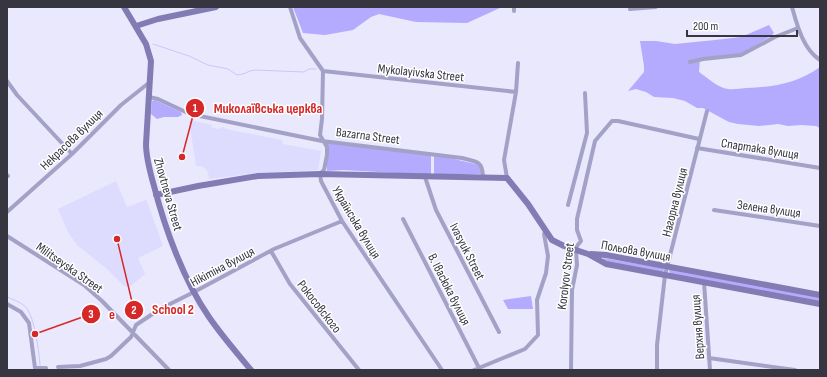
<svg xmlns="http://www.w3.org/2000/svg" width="827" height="377" font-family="'Sofia Sans Condensed',sans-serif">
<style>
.built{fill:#dedcfe}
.green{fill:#b4aafe}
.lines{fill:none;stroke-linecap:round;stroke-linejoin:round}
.stream{stroke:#cbc6fb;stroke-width:1}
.street{stroke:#a4a1c7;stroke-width:4}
.secondary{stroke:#837cb4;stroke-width:6}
.labels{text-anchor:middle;stroke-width:3;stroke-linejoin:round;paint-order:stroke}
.street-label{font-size:13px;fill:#363540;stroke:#fff}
.leader{fill:none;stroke:#d62828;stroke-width:1.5}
.callout-dot{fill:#d62828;stroke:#fff;stroke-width:1.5}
.mark-label{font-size:12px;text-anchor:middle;font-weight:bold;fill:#fff}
.callout-label{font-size:14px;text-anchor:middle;font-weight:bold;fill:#d62828;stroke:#fff;stroke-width:3;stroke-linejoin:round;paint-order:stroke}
</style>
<rect width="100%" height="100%" fill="#e9e8fd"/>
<path class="built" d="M189 120 212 125 211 127 218 129 223 127 226 129 282 140 283 144 321 151 318 170 257 173 209 179 208 172 205 168 201 166H196Z
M116 181 127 207 146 200 147 201 163 246 138 258 145 274 131 286H124L107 269 77 245 68 232 58 209Z"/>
<path class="green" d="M293 7H502L467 23 416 22 379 14 371 17 353 30 325 35 303 33Z
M769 25 774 33 771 36 741 54 700 58 699 72C708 78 718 88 728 89 734 90 741 88 747 88 774 87 798 83 820 67V128L816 126 801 125 788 126 778 124 759 126 738 124 729 122 703 108H697L685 101 673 98 654 97 646 92 636 89 628 91 644 72V66L640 41H656L675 44 715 40 741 37Z
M155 100 181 112 182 115 178 117H164L157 119 151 114 152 101Z
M327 143 431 155V175L343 170 327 171Z
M434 156 446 157 479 165 481 168V174H434Z
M603 258 663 268 664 270 663 272 610 263 604 260Z
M670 269 820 297V303L670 274 669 270Z
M531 296 533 309H508L503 300Z"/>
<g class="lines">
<path class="stream" d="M153 44 189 56 208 65 228 69 237 75 243 74 250 71 255 70 304 72 309 69H316
M7 297C14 300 24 303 28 310 35 322 39 351 40 365"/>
<path class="street" d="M290 7 300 38 323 71 322 119 320 135 327 147V155L324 170 320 174 321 181 342 221 442 370
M514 7V11
M792 7C797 25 803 49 820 60
M630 9 656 7
M690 62 703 59 741 55 775 37 798 28
M323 71 516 92
M7 81 17 95 72 154
M149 97 158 99 190 114 322 141 462 158C476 162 482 160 483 176
M697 148 820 168
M7 175 8 176
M425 177 436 210 499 332
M507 178 504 160 516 92 518 63
M568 205 587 133 585 93
M714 210 820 226
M7 212 72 154 121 105 150 82
M403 219 479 368
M7 236 84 285 102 301 169 370
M271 251 290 284 359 370
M704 282 710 370
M7 304 21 312 29 323 35 368H46V370
M709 358 795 370
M58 367 80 366 106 359 111 356 131 337 136 325 160 309 194 292 274 249 342 221
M474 370 525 349 538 335 537 300 546 273 548 256 544 234 546 232
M571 370 572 290 577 265 576 250 577 246 581 241 577 230V219L595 141 612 121H618L699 139
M657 370V345L665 275 707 111"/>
<path class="secondary" d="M124 7 146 44 151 61 146 144C146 158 150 172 154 186 165 229 184 281 209 317 222 336 237 353 251 370
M136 26 158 19 216 7
M156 195 198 186 258 176 320 174 507 178 528 204 552 240 564 246 588 254 606 264 820 304
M591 254 606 255 820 295"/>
</g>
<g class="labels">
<g class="street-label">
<text transform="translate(421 72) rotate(6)" y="5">Mykolayivska Street</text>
<text transform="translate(368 135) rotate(7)" y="5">Bazarna Street</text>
<text transform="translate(71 139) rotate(-44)" y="5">Некрасова вулиця</text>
<text transform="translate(760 148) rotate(9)" y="5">Спартака вулиця</text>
<text transform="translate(169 194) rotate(74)" y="5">Zhovtneva Street</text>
<text transform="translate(674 202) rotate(-76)" y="5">Нагорна вулиця</text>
<text transform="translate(769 208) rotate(8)" y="5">Зелена вулиця</text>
<text transform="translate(357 222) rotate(59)" y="5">Українська вулиця</text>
<text transform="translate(636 250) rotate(10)" y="5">Польова вулиця</text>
<text transform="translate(468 251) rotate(63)" y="5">Ivasyuk Street</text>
<text transform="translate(222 266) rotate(-28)" y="5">Нікітіна вулиця</text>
<text transform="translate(70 267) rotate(35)" y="5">Militseyska Street</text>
<text transform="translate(565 276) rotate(-83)" y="5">Korolyov Street</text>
<text transform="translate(450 289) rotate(63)" y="5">В. Івасюка вулиця</text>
<text transform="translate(320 306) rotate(52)" y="5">Рокосовского</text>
<text transform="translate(697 327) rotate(-94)" y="5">Верхня вулиця</text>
</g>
</g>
<path class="leader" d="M182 157L195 108M117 239L134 310M35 334L91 314"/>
<g class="callout-dot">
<circle cx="182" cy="157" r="4"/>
<circle cx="117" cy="239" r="4"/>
<circle cx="35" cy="334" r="4"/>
<circle cx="195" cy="108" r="10"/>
<circle cx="134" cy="310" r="10"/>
<circle cx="91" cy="314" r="10"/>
</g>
<g class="mark-label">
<text x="195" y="112">1</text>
<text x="134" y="314">2</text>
<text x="91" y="318">3</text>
</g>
<g class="callout-label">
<text x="268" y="113">Миколаївська церква</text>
<text x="173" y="314">School 2</text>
<text x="112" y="319">e</text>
</g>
<rect width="827" height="377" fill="none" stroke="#363540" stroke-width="16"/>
<path d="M687 30v6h110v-6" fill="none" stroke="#363540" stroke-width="2"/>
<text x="693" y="30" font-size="12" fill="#363540" stroke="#ffffff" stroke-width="3" paint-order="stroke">200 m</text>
</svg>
